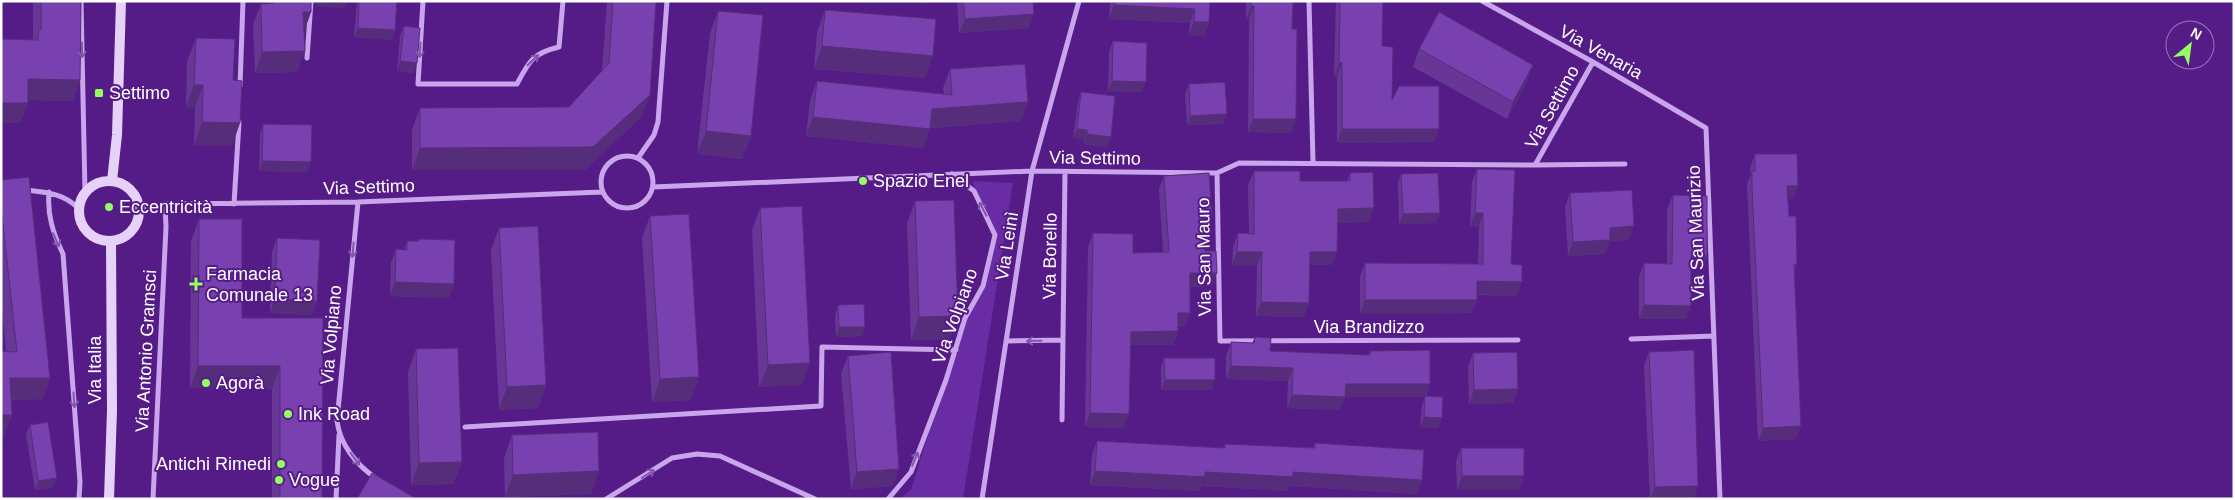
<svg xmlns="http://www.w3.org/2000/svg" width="2235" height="500" font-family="Arial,sans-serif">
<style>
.green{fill:#692ca5}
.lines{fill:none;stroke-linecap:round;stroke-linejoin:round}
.street{stroke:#c9a5ec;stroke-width:5}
.secondary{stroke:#e6d1f9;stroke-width:10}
.wall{fill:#683796}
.shaded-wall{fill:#552d7a}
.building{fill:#7940af;stroke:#552d7a}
.oneway{stroke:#8353b0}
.poi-dot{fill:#95fd62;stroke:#551c88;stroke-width:2}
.labels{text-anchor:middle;stroke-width:4;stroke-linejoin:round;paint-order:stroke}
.street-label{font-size:18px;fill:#fff;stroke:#551c88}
.poi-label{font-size:18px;fill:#fff;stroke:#551c88;text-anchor:start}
</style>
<rect width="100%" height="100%" fill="#551c88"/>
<path class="green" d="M972 181 1013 183 963 499H900L911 490 965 318 983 286 995 235Z"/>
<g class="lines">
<path class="street" d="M81 1 85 193
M423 1 418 84H517C529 61 533 53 559 47L563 1
M1309 1 1313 162
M1482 1 1593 62 1706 128 1720 499
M307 58 311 1
M240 86 243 1
M601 182a26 26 0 1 1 52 0a26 26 0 1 1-52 0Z
M638 158 654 135 658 122 667 1
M1535 165 1625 164
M1217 173 1220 341 1518 340
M653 187 1032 171 1217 173 1239 163 1535 165 1593 62
M24 190C44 192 64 193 79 209
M49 192C47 215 53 233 63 254L80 482 79 499
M358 202 337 421C340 444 356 465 376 478
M234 204 239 122
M139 210 165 204 358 202 602 192
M1631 339 1714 336
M1006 341 1063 340
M1062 420 1065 172
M465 427 821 406 822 347 956 350
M153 499 166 227 165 204
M336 499 339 435
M606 499 672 458 697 454 720 456 815 499
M888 499 911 472 946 380 965 318 983 286 995 235 974 191 952 174
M982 499 1032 171 1079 1"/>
<path class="secondary" d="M112 181 117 135 121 1
M79 211a30 30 0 1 1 60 0a30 30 0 1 1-60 0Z
M109 499 112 410 111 241"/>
</g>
<path class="wall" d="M33 1H81L80 80 73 101 28 100V103L20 123 33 40Z
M266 1H311V12L304 31 297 72 255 73 253 24 261 4H266Z
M357 1H397L395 30 392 40 354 37Z
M607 1H656L650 95 641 117 585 170H412V130L420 108 569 107 602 71Z
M957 1H1033L1029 28 959 33Z
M1110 1H1210L1209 22 1204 36 1189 35 1190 23 1109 19Z
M1246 1H1293L1292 29 1296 119 1291 133 1248 132 1249 20 1246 19Z
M1336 1H1383L1382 46 1392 100 1439 129 1434 142 1337 143V77H1334Z
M825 10 925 78 814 69 817 32Z
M718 11 751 136 742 159 697 154 710 33Z
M404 26 414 73 397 71 400 36Z
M196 38 232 146 194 145 195 108 186 107 187 61Z
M1113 41 1142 92 1108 91 1109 51Z
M1419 49 1527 82 1507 119 1413 67Z
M950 69 1021 121 930 128 923 148 806 136 810 100 817 81 944 94 943 88Z
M1189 84 1223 124 1187 125 1185 94Z
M1081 92 1107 147 1083 144 1084 140 1073 138 1078 102Z
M263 124 308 172 259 171 260 134Z
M1755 154 1798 186 1793 199H1788L1789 216 1797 264 1794 272 1796 439 1758 441 1747 184 1751 174 1750 168Z
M1477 169 1511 264 1517 296 1477 295 1472 313 1360 314V276L1365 263 1478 264 1479 227 1470 226 1472 182Z
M1254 171 1300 181H1347L1350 173 1369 222 1338 223 1332 265H1310L1304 317 1256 316 1257 266H1232L1233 247 1238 233H1249L1248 185Z
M1401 174 1440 213 1436 223 1399 224 1398 183Z
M1164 176 1207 229H1204L1205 251 1212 286 1190 287V313L1185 327H1178V331L1173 345H1131L1124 428 1085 427 1088 247 1093 233 1133 253 1163 252 1159 189Z
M1 180 50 378 43 399 11 400 12 415 4 437 6 351 1 302Z
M1570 193 1629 240 1610 241 1605 254 1568 256 1565 207Z
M1673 195 1707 256 1702 270H1691V306L1686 319H1639V277L1644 263 1667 264V209Z
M915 201 950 339 911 340 907 224Z
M760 208 802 385 759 387 752 230Z
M650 216 691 400 652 402 642 238Z
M199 219 242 318H323L322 499H272V389L190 388 191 241Z
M499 228 546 385 538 408 499 410 491 250Z
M277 238 317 301 312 315 270 313 272 252Z
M419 239 454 284 449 298 390 296 391 263 396 249 404 250 407 241H418Z
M838 305 865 327 862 336 836 337 835 315Z
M1255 337 1270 351 1368 355 1370 351 1430 384 1426 396 1442 418 1438 428 1420 427 1422 405 1425 397H1345L1340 410 1287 408 1288 381 1226 379V356L1231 342 1252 343Z
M416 349 462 462 453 484 411 485 408 372Z
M1649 352 1698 486 1693 499H1650L1644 365Z
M1473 353 1518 389 1513 403 1469 404 1468 367Z
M848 356 893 486 851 489 841 373Z
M1164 358 1212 390H1161V367Z
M30 425 53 488 35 490 26 434Z
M512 435 599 471 591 494 505 497 504 458Z
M1097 441 1224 448 1225 444 1313 448 1315 443 1422 480 1417 494 1290 486 1288 491 1202 486 1200 491 1090 485 1092 455Z
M1461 448 1524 476 1519 490H1457L1456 461Z"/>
<path class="shaded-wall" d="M1 1H5L4 4H1Z
M317 1H347L344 8 315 7Z
M897 1H931L930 4Z
M1114 5 1195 9 1190 23 1109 19Z
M1251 6H1254L1249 20 1246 19Z
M303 12H311L304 32Z
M1034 14 1029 28 959 33 965 19Z
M1194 22H1209L1204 36 1189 35Z
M358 28 395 30 392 40 354 37Z
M822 46 933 56 925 78 814 69Z
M305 51 297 72 255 73 262 52Z
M400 61 417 63 414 73 397 71Z
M1339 63H1342L1337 77H1334Z
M1533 65 1527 82 1507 119 1513 102Z
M28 79 80 80 73 101 21 100Z
M1112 81 1146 82 1142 92 1108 91Z
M194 85H203L195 108 186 107Z
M650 95 641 117 585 170H412L420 148Z
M1028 102 1021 121 925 128 932 109Z
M1 103H28L20 123H1Z
M1227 114 1223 124 1187 125 1190 116Z
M813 117 930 129 923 148 806 136Z
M1253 119H1296L1291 133 1248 132Z
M202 122 240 123 232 146 194 145Z
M1077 129 1087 130 1084 140 1073 138Z
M1342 129H1439L1434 142 1337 143Z
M706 131 751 136 742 159 697 154Z
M1087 134 1111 137 1107 147 1083 144Z
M262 161 311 162 308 172 259 171Z
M1787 186H1798L1793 199H1783Z
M1374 208 1369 222 1333 223 1338 209Z
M1440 213 1436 223 1399 224 1403 214Z
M1475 213H1483L1479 227 1470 226Z
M1203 216H1212L1207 229H1198Z
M1634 226 1629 240 1610 241 1605 254 1568 256 1573 242 1610 228Z
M1237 252H1262L1257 266H1232Z
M1310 252H1337L1332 265H1305Z
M1691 256H1707L1702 270H1686Z
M1794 264H1797L1793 277Z
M1190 273H1217L1212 286 1185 287Z
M1477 281 1522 282 1517 296 1472 294Z
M395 282 454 284 449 298 390 296Z
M275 299 317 301 312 315 270 313Z
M1365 300H1477L1472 313 1360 314Z
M1261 302 1309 303 1304 317 1256 316Z
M1644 305 1691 306 1686 319H1639Z
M1178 313H1190L1185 327H1173Z
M958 316 950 339 911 340 919 317Z
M839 327H865L862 336 836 337Z
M1178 331 1173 345H1126L1131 332Z
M810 363 802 385 759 387 768 365Z
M198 366H280L272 389 190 388Z
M1231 366 1293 368 1288 381 1226 379Z
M699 377 691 400 652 402 660 379Z
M10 378H50L43 399 2 400Z
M1165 380H1215L1212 390H1161Z
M1346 384H1430L1425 397H1345L1340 410 1287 408 1292 395Z
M546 385 538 408 499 410 507 387Z
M1518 389 1513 403 1469 404 1474 390Z
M1090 413 1129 414 1124 428 1085 427Z
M1 415H12L4 437H1Z
M1424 417 1442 418 1438 428 1420 427Z
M1801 426 1796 439 1758 441 1763 428Z
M462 462 453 484 411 485 419 463Z
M899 469 893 486 851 489 857 472Z
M599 471 591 494 505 497 513 475Z
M1095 471 1293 472 1422 480 1417 494 1290 486 1288 491 1202 486 1200 491 1090 485Z
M1462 476H1524L1519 490H1457Z
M57 478 53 488 35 490 38 481Z
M1698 486 1693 499H1650L1655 487Z"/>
<path class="building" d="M41 1H81L80 80 28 79V103H1V39L38 40 39 29 41 30Z
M274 1H311V12H303L305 51 262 52 261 4 274 3Z
M359 1H397L395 30 358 28Z
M613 1H656L650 95 593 147 420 148V108L569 107 609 63Z
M963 1H1033L1034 14 965 19Z
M1115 1H1210L1209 22H1194L1195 9 1114 5Z
M1251 1H1293L1292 29H1297L1296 119H1253L1254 6H1251Z
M1340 1H1383L1382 46 1393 47 1392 100 1399 86H1439V129H1342V63H1339Z
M825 10 936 19 933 56 822 46Z
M718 11 763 15 751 136 706 131Z
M1439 12 1533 65 1513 102 1419 49Z
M404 26 420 28 417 63 400 61Z
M196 38 235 39 233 80 242 81 240 123 202 122 203 85H194Z
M1113 41 1147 43 1146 82 1112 81Z
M1025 64 1028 102 932 109 930 129 813 117 817 81 952 95 950 69Z
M1225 82 1227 114 1190 116 1189 84Z
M1081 92 1115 96 1111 137 1087 134V130L1077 129Z
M263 124 312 125 311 162 262 161Z
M1755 154H1797L1798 186H1787L1789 216H1796L1797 264H1794L1801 426 1763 428 1752 186V171H1755Z
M1477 169 1515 170 1511 264 1522 265V282L1477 281V300H1365V263L1483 264V213H1475Z
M1254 171H1300V181H1350V173L1373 172 1374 208 1338 209 1337 252H1310L1309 303 1261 302 1262 252H1237L1238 233 1254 234Z
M1209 173 1212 216H1203L1205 251H1216L1217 273H1190V313H1178V331L1131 332 1129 414 1090 413 1093 233 1133 234V253L1169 252 1164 176Z
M1438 173 1440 213 1403 214 1401 174Z
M29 177 50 378H10L12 415H1V351L17 352 2 215H1V180Z
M1632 190 1634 226 1610 228V240L1573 242 1570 193Z
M1673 195 1707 196V256H1691V306L1644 305V263L1672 264Z
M954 200 958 316 919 317 915 201Z
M802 206 810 363 768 365 760 208Z
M689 214 699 377 660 379 650 216Z
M199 219H242V318H323L322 499H280V366H198Z
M538 226 546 385 507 387 499 228Z
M277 238 320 240 317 301 275 299Z
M419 239 455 240 454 284 395 282 396 249 407 250V241H419Z
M864 304 865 327H839L838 305Z
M1255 337 1271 338 1270 351 1370 355V351L1430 350V384H1346L1345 397 1292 395 1293 368 1231 366V342L1254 343Z
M458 348 462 462 419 463 416 349Z
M1694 350 1698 486 1655 487 1649 352Z
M891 352 899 469 857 472 848 356Z
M1517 352 1518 389 1474 390 1473 353Z
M1164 358H1215V380H1165Z
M1425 396 1443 397 1442 418 1424 417Z
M48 422 57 478 38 481 30 425Z
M598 432 599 471 513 475 512 435Z
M1097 441 1225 448V444L1315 448V443L1424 450 1422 480 1293 472V477L1205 472V477L1095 471Z
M1461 448H1524V476H1462Z
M372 473 417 499H357Z"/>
<defs><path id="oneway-shaft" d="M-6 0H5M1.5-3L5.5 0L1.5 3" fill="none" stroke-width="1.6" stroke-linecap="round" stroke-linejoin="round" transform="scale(1.25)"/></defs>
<g class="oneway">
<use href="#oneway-shaft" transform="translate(82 50) rotate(89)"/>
<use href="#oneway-shaft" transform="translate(420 50) rotate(94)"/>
<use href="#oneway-shaft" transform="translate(533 60) rotate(-44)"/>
<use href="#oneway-shaft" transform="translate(983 209) rotate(-117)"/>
<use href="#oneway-shaft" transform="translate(56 240) rotate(66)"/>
<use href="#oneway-shaft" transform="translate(353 250) rotate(95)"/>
<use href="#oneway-shaft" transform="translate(1034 341) rotate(179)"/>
<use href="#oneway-shaft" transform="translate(74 400) rotate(86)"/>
<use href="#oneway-shaft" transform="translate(355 459) rotate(54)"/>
<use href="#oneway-shaft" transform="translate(915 459) rotate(-68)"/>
<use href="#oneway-shaft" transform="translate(648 474) rotate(-32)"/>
</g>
<g class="poi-dot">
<rect x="94" y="88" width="10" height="10" rx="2.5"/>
<circle cx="863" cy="181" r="5"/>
<circle cx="109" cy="207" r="5"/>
<path d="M193.5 276.5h5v5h5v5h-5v5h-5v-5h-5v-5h5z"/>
<circle cx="206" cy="383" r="5"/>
<circle cx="288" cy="414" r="5"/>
<circle cx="281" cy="464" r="5"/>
<circle cx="279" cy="480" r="5"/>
</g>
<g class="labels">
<g class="street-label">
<text transform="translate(1601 52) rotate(29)" y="6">Via Venaria</text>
<text transform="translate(1552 107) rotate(-61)" y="6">Via Settimo</text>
<text transform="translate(1095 158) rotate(1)" y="6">Via Settimo</text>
<text transform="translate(369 187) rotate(-2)" y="6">Via Settimo</text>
<text transform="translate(1696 233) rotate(-92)" y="6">Via San Maurizio</text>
<text transform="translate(1007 246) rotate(-81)" y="6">Via Leinì</text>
<text transform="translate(1050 256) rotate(-89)" y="6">Via Borello</text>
<text transform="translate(1204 257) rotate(-91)" y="6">Via San Mauro</text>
<text transform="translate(955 316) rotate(-70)" y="6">Via Volpiano</text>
<text x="1369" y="333">Via Brandizzo</text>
<text transform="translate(331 335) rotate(-85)" y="6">Via Volpiano</text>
<text transform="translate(146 351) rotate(-87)" y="6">Via Antonio Gramsci</text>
<text transform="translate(95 370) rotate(-90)" y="6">Via Italia</text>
</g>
<g class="poi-label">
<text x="109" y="99">Settimo</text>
<text x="873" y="187">Spazio Enel</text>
<text x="119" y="213">Eccentricità</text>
<text x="206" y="280">Farmacia<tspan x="206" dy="21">Comunale 13</tspan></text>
<text x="216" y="389">Agorà</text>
<text x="298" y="420">Ink Road</text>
<text x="271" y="470" text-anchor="end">Antichi Rimedi</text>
<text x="289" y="486">Vogue</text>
</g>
</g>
<rect width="2235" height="500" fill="none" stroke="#ffffff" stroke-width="5"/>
<g transform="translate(2190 45) rotate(29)"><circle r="24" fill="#551c88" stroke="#9977b8"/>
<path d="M0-4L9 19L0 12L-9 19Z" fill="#95fd62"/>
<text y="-8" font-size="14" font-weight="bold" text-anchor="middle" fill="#ffffff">N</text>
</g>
</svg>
